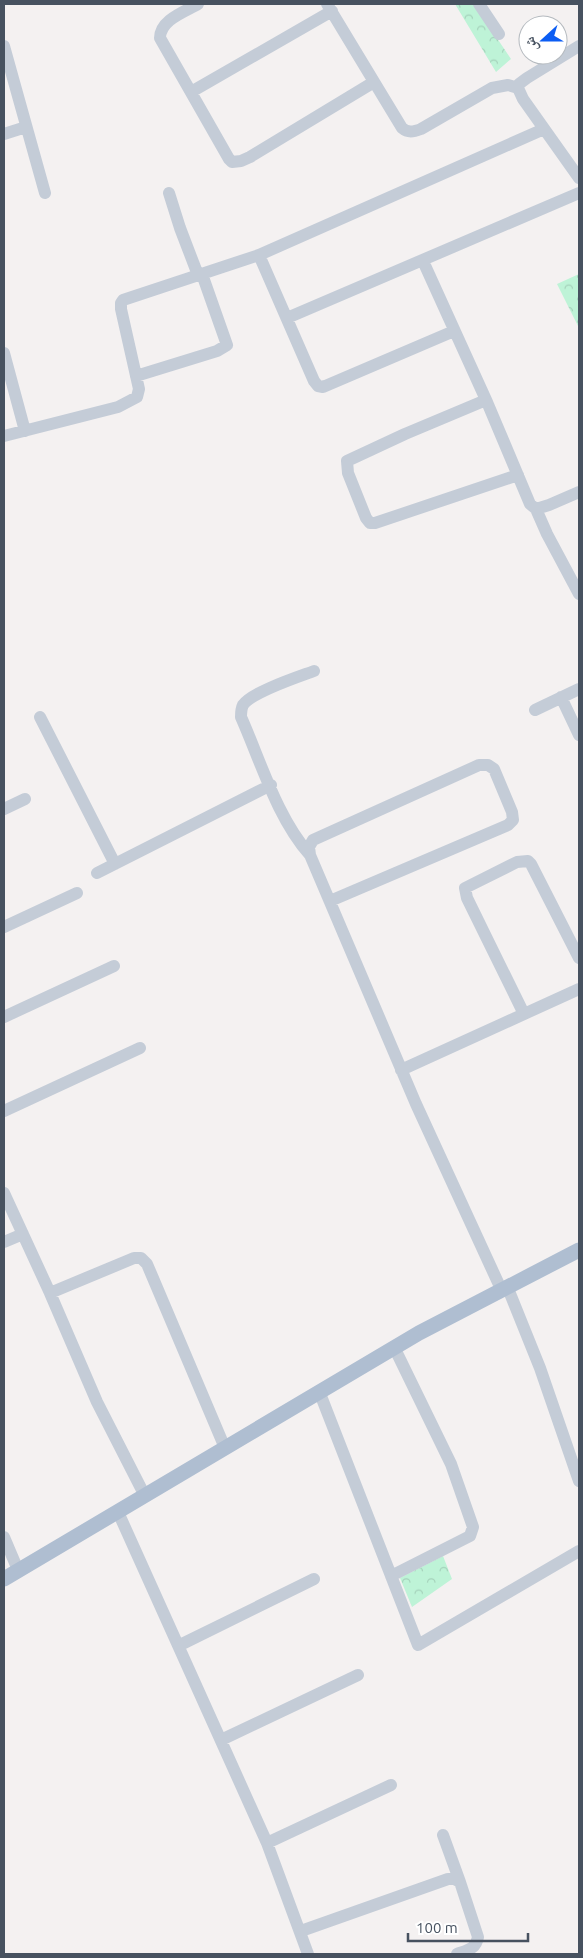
<svg xmlns="http://www.w3.org/2000/svg" width="583" height="1958" font-family="Ubuntu,'Noto Naskh Arabic',sans-serif">
<style>
.forest{fill:url(#forest-crowns)}
.lines{fill:none;stroke-linecap:round;stroke-linejoin:round}
.minor{stroke:#c4ccd7;stroke-width:12}
.major{stroke:#afbed1;stroke-width:15}
</style>
<defs>
<pattern id="forest-crowns" width="20" height="18" patternUnits="userSpaceOnUse" patternTransform="scale(1.25)"><rect width="20" height="18" fill="#bef3d7"/><path d="M2 6a3 3 0 1 1 6 0M12 15a3 3 0 1 1 6 0" fill="none" stroke="#a5d2bb"/></pattern>
</defs>
<rect width="100%" height="100%" fill="#f4f1f1"/>
<path class="forest" d="M455 4H474L511 59 496 72Z
M579 274V328L557 284Z
M443 1556 452 1579 412 1607 400 1578Z"/>
<g class="lines">
<path class="minor" d="M198 4C184 12 160 20 160 38L229 159 232 162 241 161 250 157 374 82
M327 4 402 128C408 133 413 132 421 129L492 88 508 85 518 88
M479 4 499 34
M4 46 45 193
M579 46 527 78 519 84 518 88 523 99 579 178
M191 92 332 11
M4 134 26 127
M169 193 180 228 198 275
M259 255 314 381 318 386 323 387 454 331
M423 261 487 402 530 504 536 509 547 534 579 594
M287 318 579 193
M4 353 25 431
M136 376 217 351 227 345 202 274
M486 400 405 434 347 461 348 473 366 518 370 523H375L518 475
M4 436 118 407 137 397 139 389 121 309V303L123 300 259 255 544 129
M536 509 549 505 579 492
M561 697 579 735
M535 710 579 689
M40 717 115 864
M4 809 25 799
M310 855C277 818 261 762 241 717 241 713 241 709 243 705 252 692 298 677 314 671
M97 873 271 785
M330 901 508 825 513 820 512 812 494 769 488 765H479L313 840 309 847 310 855 416 1104 501 1289
M4 927 77 893
M524 1014 467 898 465 888 517 862 528 861 531 864 579 958
M4 1017 114 966
M401 1070 579 989
M4 1111 140 1048
M4 1193 50 1293 97 1402 145 1496
M4 1242 23 1234
M507 1286 540 1368 579 1481
M50 1293 134 1258H141L147 1264 225 1448
M319 1391 418 1645 579 1551
M118 1512 267 1843 308 1954
M4 1537 18 1570
M391 1576 470 1536 473 1527 451 1464 394 1347
M180 1645 314 1579
M221 1740 358 1675
M443 1835 460 1882
M267 1843 391 1785
M301 1931 448 1879H454L460 1882 478 1937C476 1949 468 1950 457 1954"/>
<path class="major" d="M4 1579 419 1333 579 1250"/>
</g>
<rect width="583" height="1958" fill="none" stroke="#475260" stroke-width="10"/>
<g transform="translate(543 40) rotate(249)"><circle r="24" fill="#ffffff" stroke="#b5babf"/>
<path d="M0-4L9 19L0 12L-9 19Z" fill="#0c5df3"/>
<text y="-8" font-size="14" font-weight="bold" text-anchor="middle" fill="#475260">ش</text>
</g>
<path d="M408 1933v8h120v-8" fill="none" stroke="#475260" stroke-width="2.5"/>
<text x="416" y="1933" font-size="15" fill="#475260" stroke="#ffffff" stroke-width="4" paint-order="stroke">100 m</text>
</svg>
